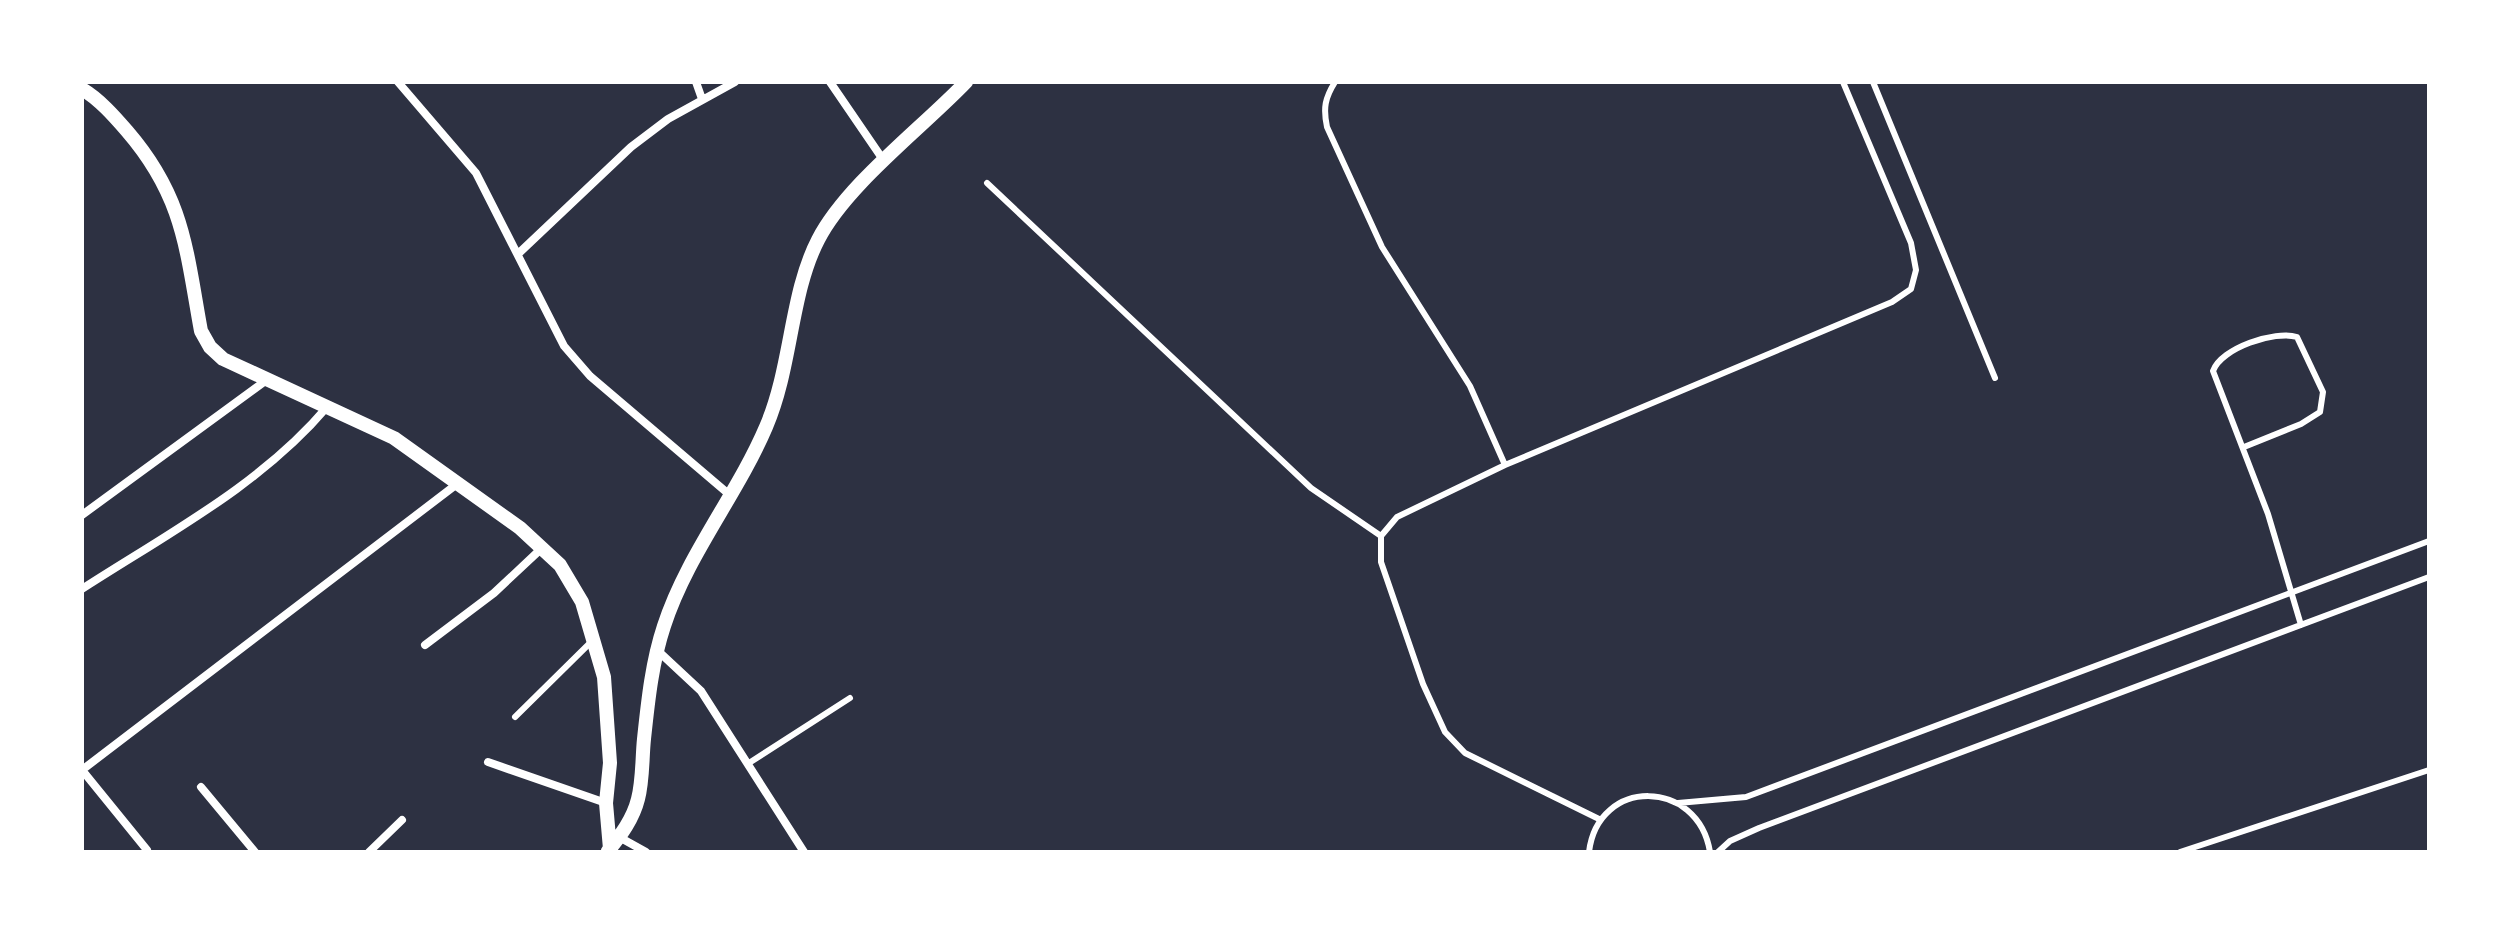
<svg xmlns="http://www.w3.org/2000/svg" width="2511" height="934" font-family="Karla,sans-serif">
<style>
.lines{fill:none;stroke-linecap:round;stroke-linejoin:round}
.service{stroke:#fff;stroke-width:6}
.minor{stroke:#fff;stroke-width:8}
.tertiary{stroke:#fff;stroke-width:14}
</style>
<rect width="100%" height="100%" fill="#2d3142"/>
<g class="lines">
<path class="service" d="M1335 82C1325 98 1323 108 1327 127L1382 247 1470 386 1505 465
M1873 82 1995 378
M987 183 1311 488 1381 536
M2244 447 2301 424 2320 412 2323 392 2297 337C2275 330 2221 348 2213 371L2268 514 2301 625
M515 717 592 641
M749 763 850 698
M1678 803 1746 797 2429 541
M1601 820 1465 753 1445 732 1423 684 1381 562V536L1397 517 1505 465 1892 302 1911 289 1916 270 1911 243 1843 82
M1589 852C1598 777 1698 778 1710 852
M1718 852 1730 841 1759 828 2429 577
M2180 852 2429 770"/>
<path class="minor" d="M398 82 476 173 564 346 590 376 731 496
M696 82 702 99
M830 82 884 161
M519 253 631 147 668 119 735 82
M82 515 268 379
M82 589C167 534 261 485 327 407
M425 645 494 593 542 548
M657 650 701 691 804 852
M488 762 606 803
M82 770 457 484
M82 770 147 850
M201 787 255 852
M619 837 646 852
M369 852 402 820"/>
<path class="tertiary" d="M82 89C99 99 114 116 127 131 184 197 186 249 201 331L210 347 223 359 394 438 520 528 560 565 582 602 604 677 610 763 606 803 610 849
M608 851C621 835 633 819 638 799 643 780 642 758 644 739 648 701 652 662 664 626 687 555 737 495 766 427 792 367 790 294 818 240 846 185 922 128 966 82"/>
</g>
<rect width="2511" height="934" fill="none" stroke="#ffffff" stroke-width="168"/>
</svg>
